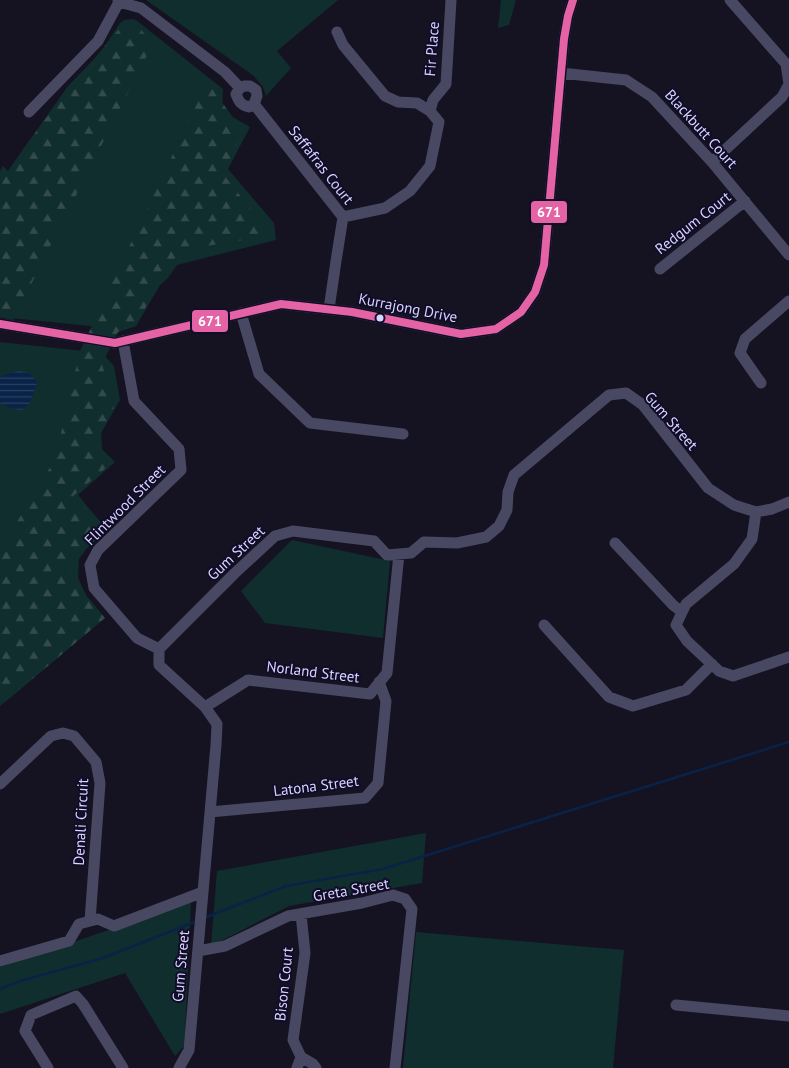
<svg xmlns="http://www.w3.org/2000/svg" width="789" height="1068" font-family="'PT Sans',sans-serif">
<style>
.green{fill:#112e2e}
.forest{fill:url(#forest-firs)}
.water{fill:url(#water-rules)}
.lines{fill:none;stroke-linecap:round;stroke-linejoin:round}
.stream{stroke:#092248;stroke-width:2.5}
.minor{stroke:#484863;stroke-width:11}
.bus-1-casing{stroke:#110d28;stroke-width:11}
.bus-1{stroke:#e463a4;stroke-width:8}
.bus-dot{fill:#d7d4ff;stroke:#110d28;stroke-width:2}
.labels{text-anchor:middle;stroke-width:4;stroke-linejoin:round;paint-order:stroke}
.street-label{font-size:15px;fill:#d7d4ff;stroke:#110d28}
.line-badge{stroke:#110d28;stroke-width:2}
.badge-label{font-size:14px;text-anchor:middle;font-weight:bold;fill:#fff}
</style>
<defs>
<pattern id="forest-firs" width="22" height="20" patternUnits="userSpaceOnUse" patternTransform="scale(1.25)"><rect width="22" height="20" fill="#112e2e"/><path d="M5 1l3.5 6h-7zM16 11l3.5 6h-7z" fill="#334b4d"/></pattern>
<pattern id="water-rules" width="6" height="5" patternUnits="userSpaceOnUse" patternTransform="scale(1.25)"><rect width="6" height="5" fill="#092248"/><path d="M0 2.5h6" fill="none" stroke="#2c4163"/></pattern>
</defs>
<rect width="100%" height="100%" fill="#151322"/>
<path class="green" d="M146 0H338L277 51 291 68 266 96 263 87 254 76Z
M501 0H516L509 25 498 28Z
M132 19 136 20 223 89 222 111 250 127 228 169 274 223 276 240 177 265 168 278 160 285 136 326 111 328 0 317V171L3 166 8 171 68 86 101 52 120 23 124 20Z
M0 342 102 353 114 366 120 400 101 433 102 449 115 462 78 495 107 530 87 548 79 559 78 578 86 595 105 618 0 706Z
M292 540 390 561 383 638 265 623 241 591Z
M426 833 422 883 289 906 211 946 217 871Z
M191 902 185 1034 184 1046 175 1056 125 973 0 1014V967Z
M416 932 624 950 613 1068H403Z"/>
<path class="forest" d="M134 22 153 43 13 320 0 317V186C34 127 81 76 123 24Z
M207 82 243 131 223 174 261 222 262 237 181 250 161 278 136 326 118 332 102 364 114 409 97 440 99 447 108 466 73 496 107 530 87 548 73 555 70 579 105 618 5 702 0 698V550L55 459 80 351Z"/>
<path class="water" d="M19 371C29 373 32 373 37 383L29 404 22 410 10 408 0 403V377L8 374Z"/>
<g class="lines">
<path class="stream" d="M204 918 286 886 383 869 789 742
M0 989 20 981 103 958 197 921"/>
<path class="minor" d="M119 2 141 8 225 72 240 88
M337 32 343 45 385 96 398 102 417 103 430 111
M561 73 626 80 652 97 712 162 789 255
M244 86H250L256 90 257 96 254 104 249 107C241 105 239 102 236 94L240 88Z
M254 104 343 217 336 261 329 309
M29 112 98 41 119 2 118 0
M712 162 782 97 789 84 786 64 730 0
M343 217 385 208 410 191 430 166 439 122 430 111 433 100 446 84 451 0
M660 269 745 201
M241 313 259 374 310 423 403 434
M0 324 115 343 281 304 352 312 461 334 496 329 521 312 535 292 544 265 564 39 568 16 573 0
M123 341 134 401 179 449 181 470 98 550 90 565 94 588 137 638 159 649
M761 383 740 353 745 339 789 301
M756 512 752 539 734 564 686 604 676 625 687 641 719 671 733 676 789 657
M615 543 673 605 682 612
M544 625 609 697 633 706 686 690 712 664
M205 707 248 680 370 694 387 673 399 554
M0 784 51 736 63 733 74 736 96 762 100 783 90 921
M210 812 365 798 378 783 386 701 379 682
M198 951 225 946 288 916 362 903 393 895 405 899 412 909 395 1068
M0 961 69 941 79 924 98 919 114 926 203 892
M676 1005 789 1016
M301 1057 293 1040 305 953 301 914
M48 1068 25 1031 31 1015 76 996 83 1004 123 1068
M179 1068 189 1050 216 745 217 724 205 707 159 665V649L235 573 275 536 293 531 374 541 387 555 411 553 424 542 457 543 486 537 499 526 507 510 508 492 514 475 609 395 626 393 643 405 708 488 734 505 756 512 772 509 789 502
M297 1068 301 1057 313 1064 316 1068"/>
<g class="bus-1-casing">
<path id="bus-1" d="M0 324 115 343 281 304 352 312 461 334 496 329 521 312 535 292 544 265 564 39 568 16 573 0"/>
</g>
<use href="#bus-1" class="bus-1"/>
</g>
<circle class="bus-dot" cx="380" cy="318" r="4.5"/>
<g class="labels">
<g class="street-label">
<text transform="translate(432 49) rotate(-86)" y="5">Fir Place</text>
<text transform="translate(701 129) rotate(48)" y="5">Blackbutt Court</text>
<text transform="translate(321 165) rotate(52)" y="5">Saffafras Court</text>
<text transform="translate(693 223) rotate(-38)" y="5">Redgum Court</text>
<text transform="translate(408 308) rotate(11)" y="5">Kurrajong Drive</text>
<text transform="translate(671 421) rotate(49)" y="5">Gum Street</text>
<text transform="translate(125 505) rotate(-45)" y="5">Flintwood Street</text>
<text transform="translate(236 553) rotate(-43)" y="5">Gum Street</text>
<text transform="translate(313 672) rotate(7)" y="5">Norland Street</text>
<text transform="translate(316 786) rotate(-7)" y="5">Latona Street</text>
<text transform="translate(81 822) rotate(-87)" y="5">Denali Circuit</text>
<text transform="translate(351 890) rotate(-10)" y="5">Greta Street</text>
<text transform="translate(181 966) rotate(-85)" y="5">Gum Street</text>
<text transform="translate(284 984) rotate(-84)" y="5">Bison Court</text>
</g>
</g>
<g class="line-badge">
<rect x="530" y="200" width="38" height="24" rx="5" fill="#e463a4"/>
<rect x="191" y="309" width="38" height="24" rx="5" fill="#e463a4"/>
</g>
<g class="badge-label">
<text x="549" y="217">671</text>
<text x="210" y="326">671</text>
</g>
</svg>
